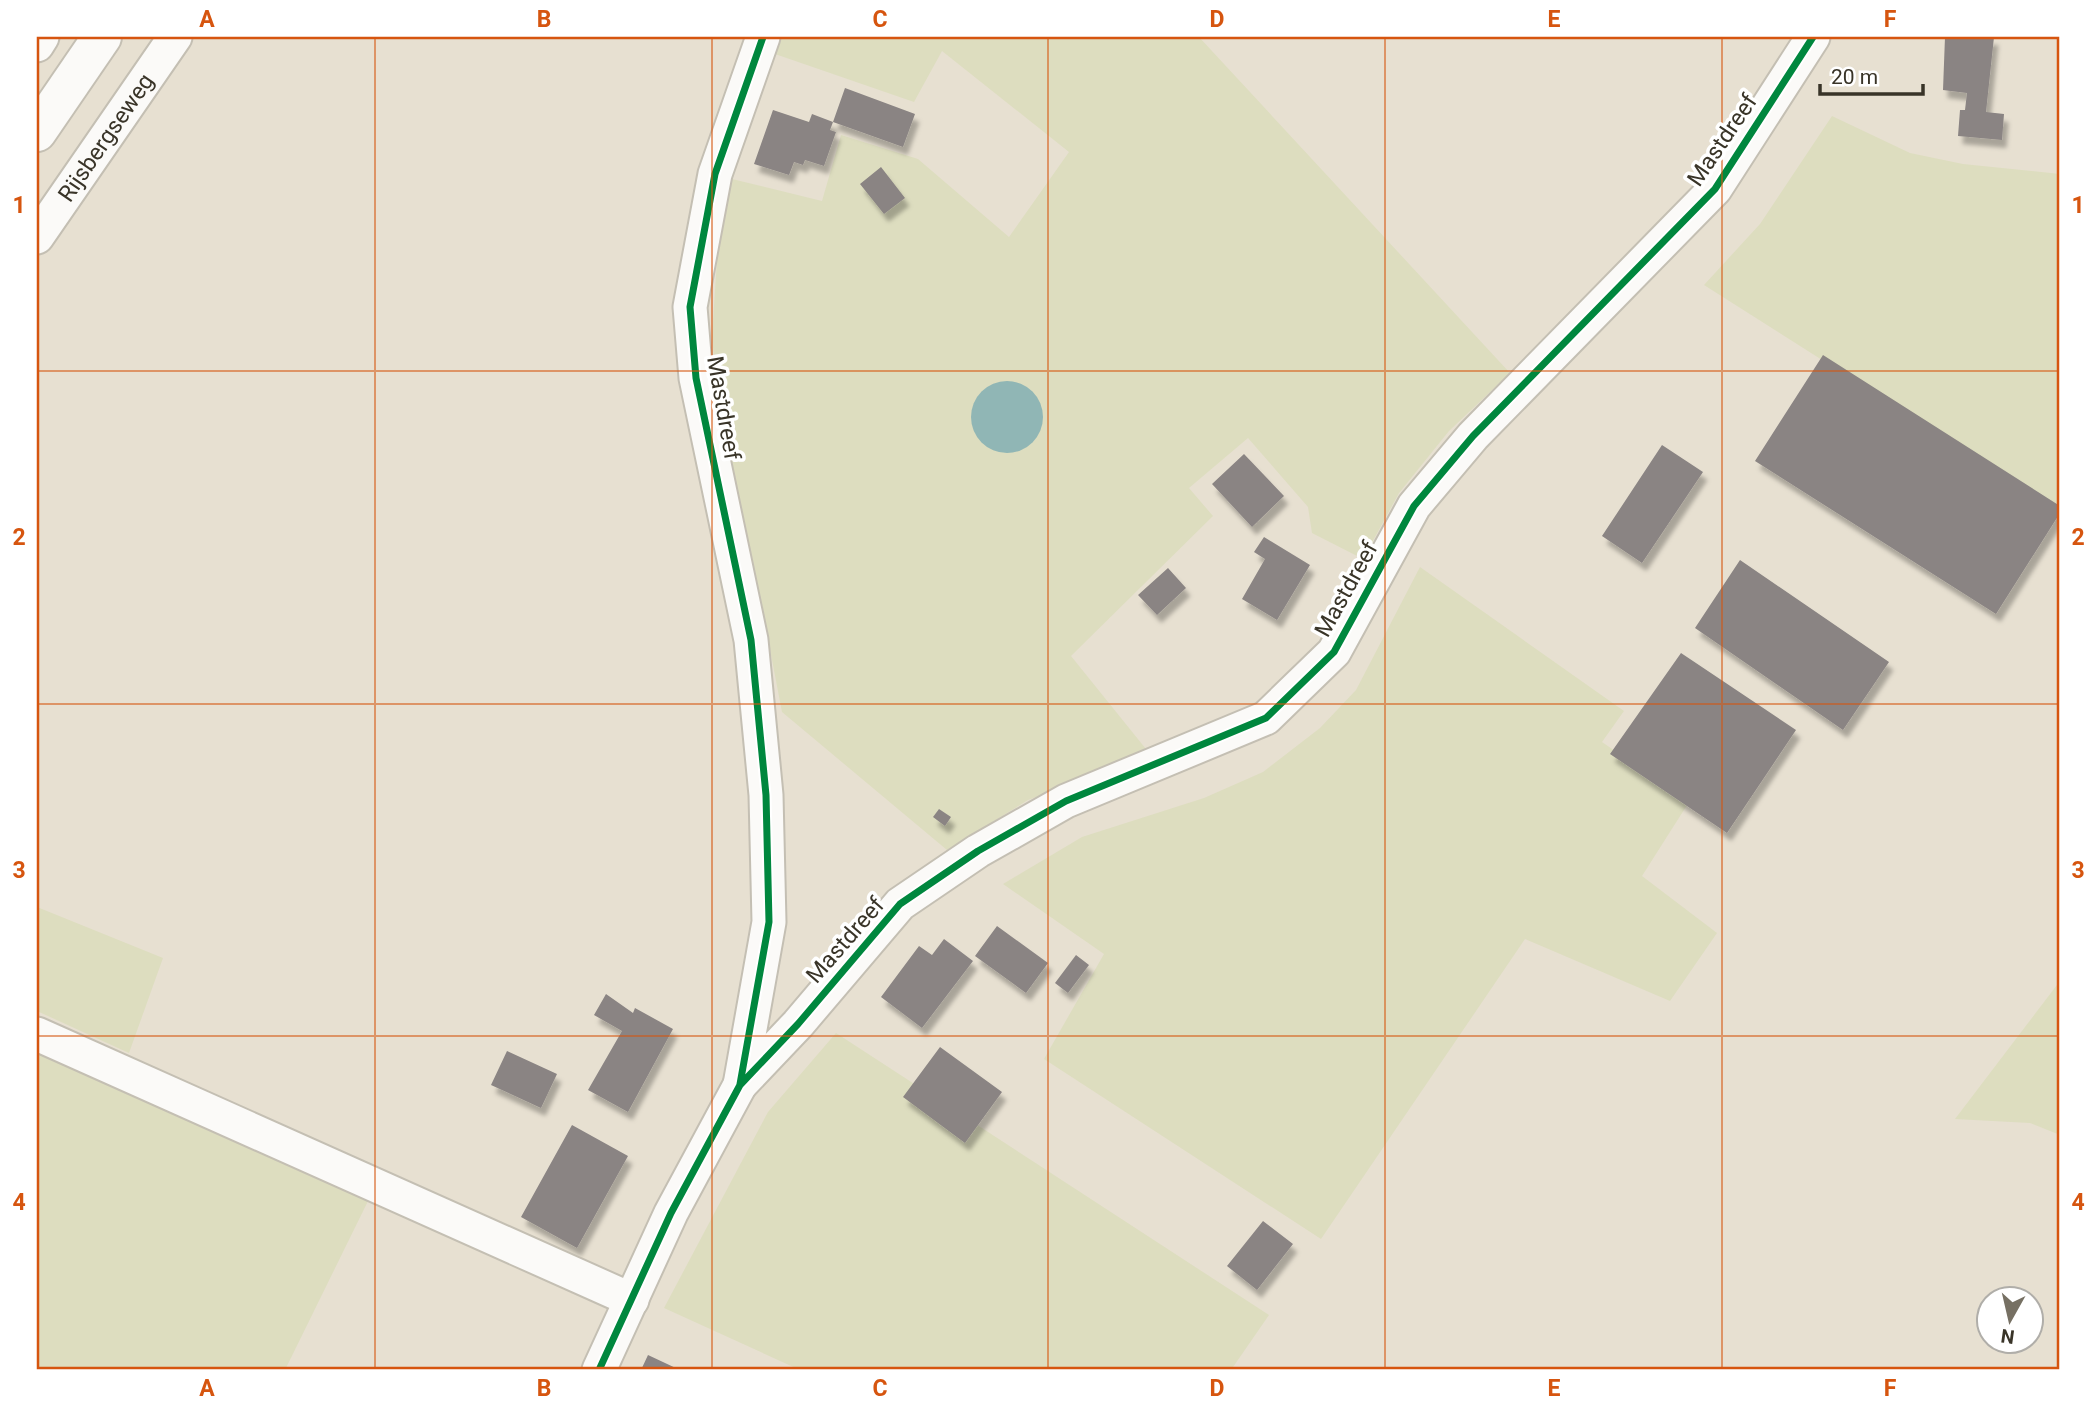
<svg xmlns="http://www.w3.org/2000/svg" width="2097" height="1407" font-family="Roboto,sans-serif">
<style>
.green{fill:#ddddbf}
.water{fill:#90b6b5}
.building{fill:#8a8483;filter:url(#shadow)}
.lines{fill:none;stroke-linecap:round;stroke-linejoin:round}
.minor-casing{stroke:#c4bfb3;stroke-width:37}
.major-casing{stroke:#c4bfb3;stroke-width:42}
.minor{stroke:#fbfaf8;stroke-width:33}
.major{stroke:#fbfaf8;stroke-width:38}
.cycleway-casing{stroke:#fff;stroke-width:11}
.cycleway{stroke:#00873e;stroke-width:7}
.grid{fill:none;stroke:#d6550f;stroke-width:2;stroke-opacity:0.55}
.labels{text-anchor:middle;stroke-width:7;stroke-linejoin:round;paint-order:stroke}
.street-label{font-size:23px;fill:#393428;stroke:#fff}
.neatline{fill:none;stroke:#d6550f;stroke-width:2.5}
.grid-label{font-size:23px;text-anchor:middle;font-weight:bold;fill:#d6550f}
</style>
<defs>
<filter id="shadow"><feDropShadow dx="4.5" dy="8" stdDeviation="2" flood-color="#0004"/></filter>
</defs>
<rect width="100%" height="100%" fill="#e7e0d1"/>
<path class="green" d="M781 37H1199L1510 373 1449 431 1399 493 1363 559 1312 533 1308 507 1248 438 1189 488 1213 516 1071 656 1150 754 1028 800 947 850 782 712 753 561 721 429 712 337 717 260 732 179 822 201 841 135 918 159 1009 237 1069 152 942 51 914 102 775 54Z
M1832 116 1910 153 1963 164 2060 174V511L1704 285 1760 224Z
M1420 567 1624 711 1602 742 1689 802 1642 876 1717 933 1670 1001 1525 939 1321 1239 1044 1059 1104 954 1003 884 1082 837 1204 798 1263 772 1320 728 1356 690Z
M37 907 163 958 129 1053 37 1011Z
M2060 981V1135L2030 1123 1955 1119Z
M836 1033 1269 1315 1231 1370H800L664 1308 768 1112Z
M37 1038 371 1195 285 1370H37Z"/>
<path class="water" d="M971 417a36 36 0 1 1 72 0a36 36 0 1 1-72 0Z"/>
<path class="building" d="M1945 37H1994L1986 112 2004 114 2002 140 1958 136 1960 110H1965L1967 93 1943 90Z
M845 88 915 114 903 147 833 122Z
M773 110 809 122 812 114 833 122 830 130 836 132 824 166 805 160 803 165 794 162 789 175 754 164Z
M881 167 905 198 884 214 860 184Z
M1823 355 2060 506V513L1996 614 1755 461Z
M1662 445 1703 472 1642 563 1602 536Z
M1244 454 1284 496 1252 527 1212 484Z
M1264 537 1310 565 1277 620 1242 599 1265 559 1254 552Z
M1740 560 1889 662 1843 730 1695 628Z
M1168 568 1186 588 1157 615 1138 595Z
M1681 653 1796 730 1727 833 1610 754Z
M939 809 951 817 945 826 933 817Z
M997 926 1048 963 1026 993 975 956Z
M944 939 973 961 922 1028 881 997 919 946 932 955Z
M1076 955 1089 965 1068 993 1055 983Z
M606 994 633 1013 635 1008 673 1029 628 1112 588 1090 622 1031 594 1015Z
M940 1047 1002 1092 965 1143 903 1097Z
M507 1051 557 1074 541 1108 491 1085Z
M572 1125 628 1156 577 1248 521 1217Z
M1263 1221 1293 1244 1257 1290 1227 1266Z
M648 1355 680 1370H641Z"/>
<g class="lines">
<g class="minor-casing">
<g id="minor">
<path d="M37 45 42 37"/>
<path id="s1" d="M37 237 175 37"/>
<path d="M37 1034 632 1300"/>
<path d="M740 1085 769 922 766 795 751 640 696 378 690 307 715 174 763 37"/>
<path d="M599 1370 671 1213 740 1085 798 1024 900 904 978 851 1066 801 1266 718 1334 652 1414 506 1473 436 1715 189 1813 37"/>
</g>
</g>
<g class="major-casing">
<path id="major" d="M37 132 102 37"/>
</g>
<use href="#minor" class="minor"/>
<use href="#major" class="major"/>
<g class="cycleway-casing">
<path id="cycleway" d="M740 1084 769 922 766 795 751 640 696 378 690 307 715 174 763 37
M599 1370 671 1213 740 1085 798 1024 900 904 978 851 1066 801 1266 718 1334 652 1414 506 1473 436 1715 189 1813 37"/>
</g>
<use href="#cycleway" class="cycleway"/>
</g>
<path class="grid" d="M375 37V1370M712 37V1370M1048 37V1370M1385 37V1370M1722 37V1370M37 371H2060M37 704H2060M37 1036H2060"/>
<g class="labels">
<g class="street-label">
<text dy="8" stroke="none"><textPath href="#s1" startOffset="121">Rijsbergseweg</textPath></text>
<text transform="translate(1722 140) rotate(-56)" y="8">Mastdreef</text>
<text transform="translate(724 408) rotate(80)" y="8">Mastdreef</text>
<text transform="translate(1346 589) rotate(-61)" y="8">Mastdreef</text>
<text transform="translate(845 940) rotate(-49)" y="8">Mastdreef</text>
</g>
</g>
<rect width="2097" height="1407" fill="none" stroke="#ffffff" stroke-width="77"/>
<g transform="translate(2010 1320) rotate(188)"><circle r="33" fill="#ffffff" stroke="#b0aea9" stroke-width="2"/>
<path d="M0-5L12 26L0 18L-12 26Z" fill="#767063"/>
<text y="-10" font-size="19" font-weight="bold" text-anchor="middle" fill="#393428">N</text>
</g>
<path d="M1820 84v10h103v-10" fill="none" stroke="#393428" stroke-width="3.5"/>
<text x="1831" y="84" font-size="21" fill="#393428" stroke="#ffffff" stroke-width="5" paint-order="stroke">20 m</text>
<rect x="38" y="38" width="2020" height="1330" class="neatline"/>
<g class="grid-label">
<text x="207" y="27">A</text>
<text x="544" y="27">B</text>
<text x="880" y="27">C</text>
<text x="1217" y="27">D</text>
<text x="1554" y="27">E</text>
<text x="1890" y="27">F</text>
<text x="19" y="213">1</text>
<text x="2078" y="213">1</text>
<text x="19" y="545">2</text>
<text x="2078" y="545">2</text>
<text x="19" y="878">3</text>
<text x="2078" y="878">3</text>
<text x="19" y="1210">4</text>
<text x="2078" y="1210">4</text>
<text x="207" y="1396">A</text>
<text x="544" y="1396">B</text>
<text x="880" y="1396">C</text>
<text x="1217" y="1396">D</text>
<text x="1554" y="1396">E</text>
<text x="1890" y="1396">F</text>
</g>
</svg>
